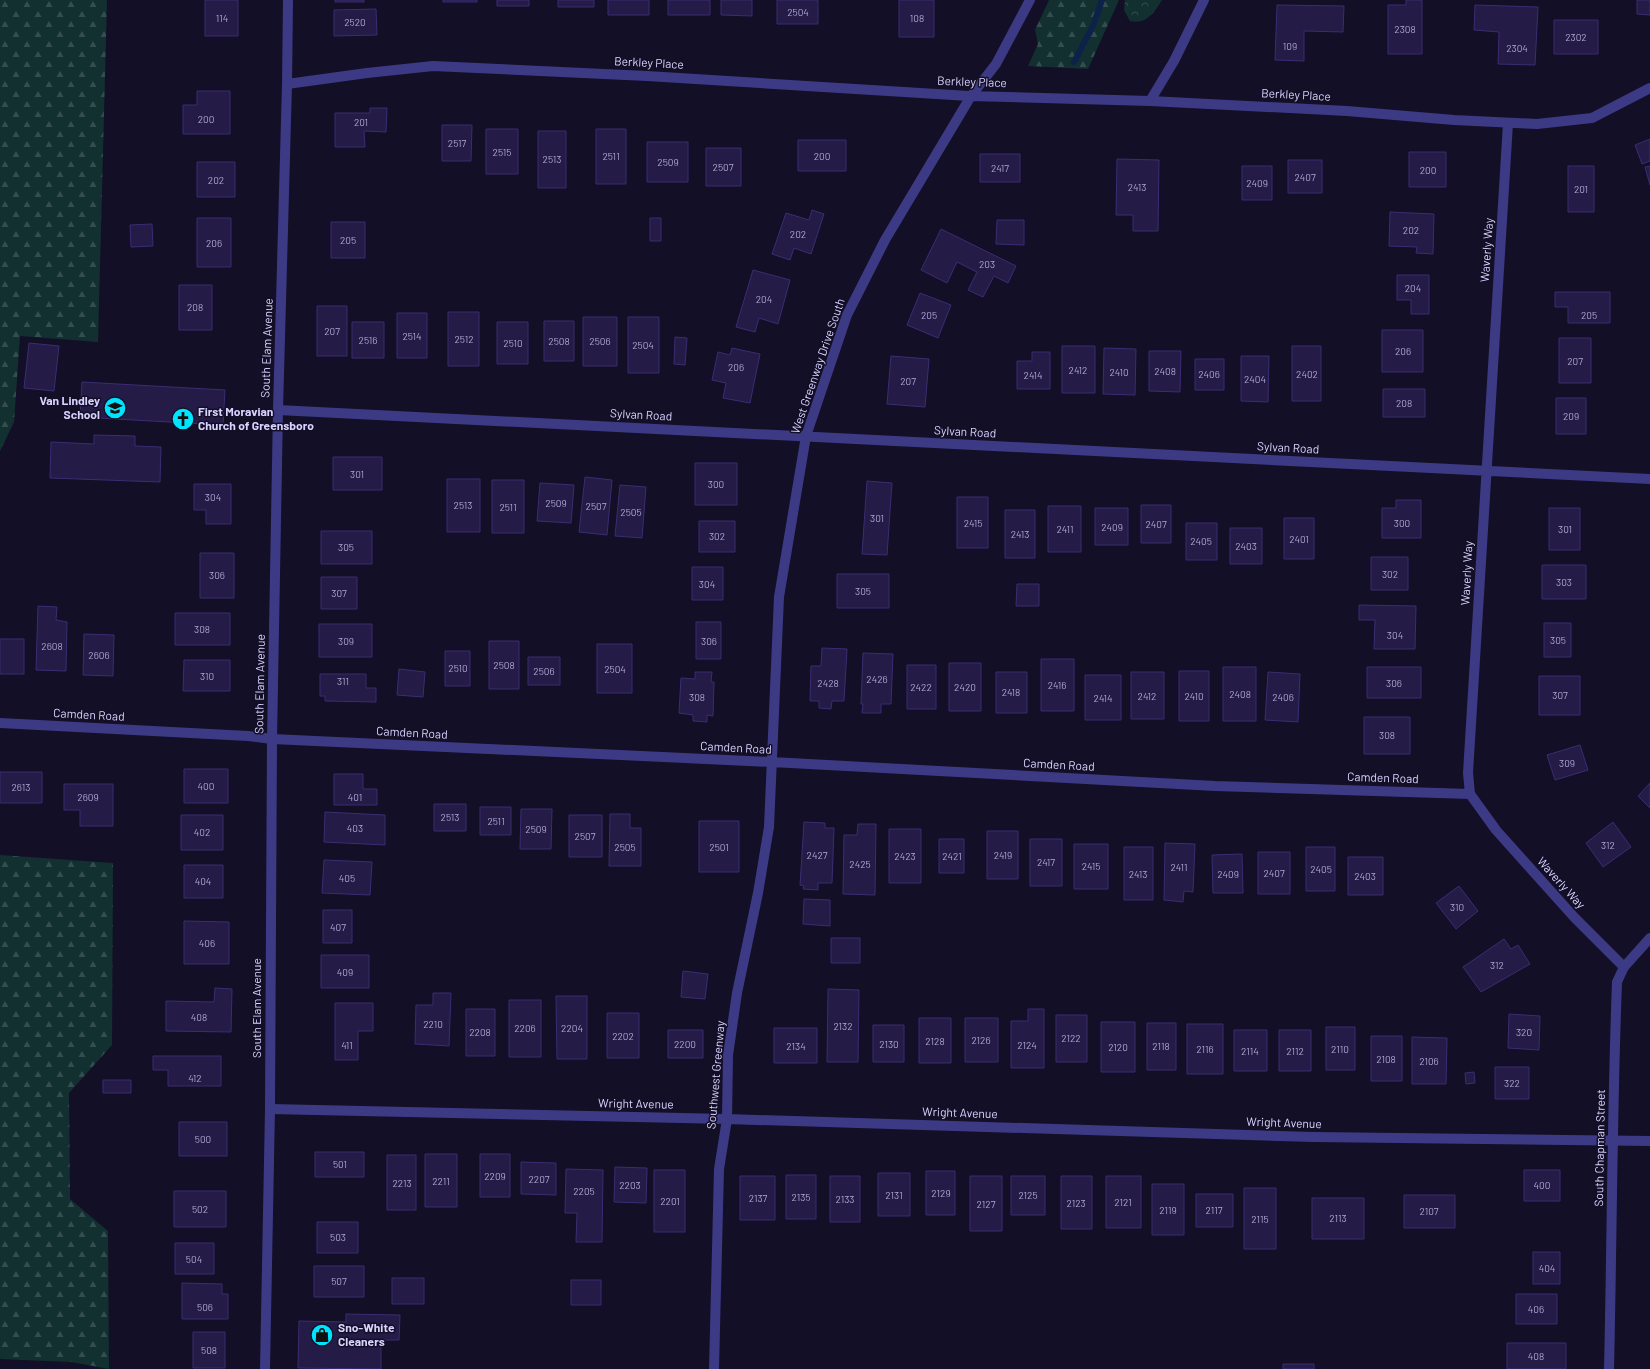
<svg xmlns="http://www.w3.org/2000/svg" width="1650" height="1369" font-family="Barlow,sans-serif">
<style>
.forest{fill:url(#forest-firs)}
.park{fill:url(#park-crowns)}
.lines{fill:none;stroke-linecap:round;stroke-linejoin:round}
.stream{stroke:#0c2248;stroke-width:6}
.building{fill:#241b47;stroke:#3b2d73}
.minor{stroke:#3d3a85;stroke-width:10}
.tertiary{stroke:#3d3a85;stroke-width:10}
.labels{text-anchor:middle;stroke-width:3;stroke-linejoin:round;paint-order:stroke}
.number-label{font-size:10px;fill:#aca6d1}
.street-label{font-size:12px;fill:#d9d4ff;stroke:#130f26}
.poi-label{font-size:12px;font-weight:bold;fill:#d9d4ff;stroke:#130f26;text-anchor:start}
</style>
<defs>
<pattern id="forest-firs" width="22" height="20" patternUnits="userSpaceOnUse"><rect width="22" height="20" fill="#12302f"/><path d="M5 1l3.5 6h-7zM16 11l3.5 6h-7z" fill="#344d4e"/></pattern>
<pattern id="park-crowns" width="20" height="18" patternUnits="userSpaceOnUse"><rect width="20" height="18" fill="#12302f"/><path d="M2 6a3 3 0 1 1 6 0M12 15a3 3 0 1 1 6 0" fill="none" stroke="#344d4e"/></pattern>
</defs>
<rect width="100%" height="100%" fill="#130f26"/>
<path class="forest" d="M0 0H107L98 342 20 336 14 422 0 451Z
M1049 0H1119L1088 69 1028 66 1038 44 1035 30Z
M0 855 113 863 112 1045 69 1093 70 1199 108 1231 109 1369 71 1362 0 1359Z"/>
<path class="park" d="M1125 0H1162C1154 13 1146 25 1130 21L1124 10Z"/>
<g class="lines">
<path class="stream" d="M1074 62 1093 26 1102 0"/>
</g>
<path class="building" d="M205 0H238V36H205Z
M335 0H364V2H335Z
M443 0H477V2H443Z
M497 0H529V6H497Z
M558 0H594V7H558Z
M608 0H649V15H608Z
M668 0H710V15H668Z
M721 0H752V16L721 15Z
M777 0H818V24H777Z
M899 0H934V37H899Z
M1406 0H1422V54H1388V5H1406Z
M1637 0H1650V15L1637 14Z
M1277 5 1344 6 1343 32 1304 31V61L1275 60Z
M1475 5 1538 7 1535 65 1498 64 1499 32 1474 30Z
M376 9 377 35 334 36V10Z
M1554 20H1598V54H1554Z
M197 91H230V134H183V105H197Z
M370 108H387L386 132 364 131 365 147H335V113H370Z
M442 125H472L471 161H442Z
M486 129H518V174H486Z
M596 129H626V184H596Z
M538 131H566V188H538Z
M1650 139V161L1642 164 1635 145Z
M798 140H846V171H798Z
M647 142H688V182H647Z
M706 148H741V186H706Z
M1409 152H1446V187H1409Z
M980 154H1020V182H980Z
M1117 159 1159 160 1158 231H1133V215H1116Z
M1288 160H1322V193H1288Z
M197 162H235V197H197Z
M1242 166H1272V200H1242Z
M1568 166H1594V212H1568Z
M1650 166V185L1645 167Z
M812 210 824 214 811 254 794 248 790 260 772 254 786 213 809 220Z
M1390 212 1434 214 1433 254 1416 253 1417 247 1389 246Z
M197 218H231V267H197Z
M650 218H661V241H650Z
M997 220H1024V245L996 244Z
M331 222H365V258H331Z
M152 224 153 246 131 247 130 225Z
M941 229 1016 266 1008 283 994 276 983 297 968 290 977 272 957 262 947 283 921 270Z
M753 270 790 280 778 324 759 318 755 332 736 327Z
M1397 275H1429V314H1411V300H1397Z
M179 285H212V330H179Z
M1555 292H1610V323H1568V307H1555Z
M920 293 951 305 938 338 907 325Z
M317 306H347V356H317Z
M448 312H479V366H448Z
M397 313H427V358H397Z
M583 317H617V366H583Z
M628 317H659V373H628Z
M544 321H574V361H544Z
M352 322H384V358H352Z
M497 322H528V364H497Z
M1382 330H1423V372H1382Z
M675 337 687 338 685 365 674 364Z
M1559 338H1591V383H1559Z
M29 343 59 346 54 391 24 388Z
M1062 346H1095V393H1062Z
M1292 346H1321V401H1292Z
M732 348 760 354 750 403 723 398 726 383 712 380 718 352 730 355Z
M1104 348 1136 349 1135 395 1103 394Z
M1149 351H1181L1180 392 1149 391Z
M1032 352H1050V389H1017V361H1032Z
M891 356 929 359 925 407 887 404Z
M1241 356H1269L1268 402 1241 401Z
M1195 359H1224V390H1195Z
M82 382 225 390 223 425 80 417Z
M1383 389H1425V417H1383Z
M1556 398H1586V434H1556Z
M94 435 135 436V446L161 447 160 482 50 478 51 442 94 444Z
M333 457H382V490H333Z
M695 463H737V505H695Z
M585 477 612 480 607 535 579 532Z
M447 479H480V532H447Z
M492 480H524V533H492Z
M867 481 892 483 887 555 862 554Z
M540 483 574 485 571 523 537 521Z
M194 484H231V524H206V510H194Z
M620 485 646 487 642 538 615 536Z
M957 497H988V548H957Z
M1396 500H1421V538H1382V508H1396Z
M1141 505H1171V543H1141Z
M1048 506H1081V552H1048Z
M1095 508H1128V545H1095Z
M1549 508H1580V550H1549Z
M1005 510H1035V558H1005Z
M1284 518H1314V559H1284Z
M699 521H735V552H699Z
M1186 523H1217V560H1186Z
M1230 528H1262V564H1230Z
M321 531H372V564H321Z
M200 553H234V598H200Z
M1371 557H1408V590H1371Z
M1542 565H1586V599H1542Z
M692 567H723V600H692Z
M837 574H889V608H837Z
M321 577H357V609H321Z
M1017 584H1039V606H1016Z
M1359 605 1416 606 1415 649H1374L1375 620H1359Z
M38 606 57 607 56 620 67 622 66 671 36 670Z
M175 613H230V645H175Z
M696 622H721V659H696Z
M1544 623H1571V657H1544Z
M319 624H372V657H319Z
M84 634 114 635 113 676 83 675Z
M0 639H24V674H0Z
M489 641H519V689H489Z
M597 644H632V693H597Z
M822 648 847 649 844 701H832L831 709 819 708V701H810L811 666H821Z
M445 651H470V686H445Z
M863 653 893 654 891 704H881V713H862L863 704H861Z
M528 657H560V685H528Z
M1041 659H1074V711H1041Z
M184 660H230V691H183Z
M949 663H981V711H949Z
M907 665H936V709H907Z
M1223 667H1256V721H1223Z
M1367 667H1421V698H1367Z
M399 669 425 672 423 697 397 695Z
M1179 671H1209V721H1179Z
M695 672H712L711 682H714L713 716 707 715V722L693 721V715L679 713 681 678 695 679Z
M996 672H1027V713H996Z
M1131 672H1164V719H1131Z
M1268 672 1300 674 1298 722 1265 720Z
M320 674H366V688H376V702L325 701V696H320Z
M1085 675H1121V720H1085Z
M1539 676H1580V715H1539Z
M1364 717H1410V754H1364Z
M1580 745 1588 770 1555 780 1547 755Z
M184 769H228V803H184Z
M0 772H42V803H0Z
M334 774H363V789H377V805H334Z
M1650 783V808L1638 796Z
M64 784H113V826H80V810H64Z
M434 804H466V831H434Z
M480 807H511V835H480Z
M521 809H552L551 849H520Z
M325 812 385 815V845L324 842Z
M610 814H630V828H641V866H609Z
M181 815H223V850H181Z
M569 815H602V857H569Z
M699 821H739V872H699Z
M804 822 825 823V828H834L832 883H818V890L803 889 804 886 800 885Z
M1613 822 1631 847 1603 867 1586 843Z
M858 824H876L875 895 843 894 844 835H857Z
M889 829H921V883H889Z
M987 831H1018V879H987Z
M939 839H964V873H939Z
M1030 839H1062V886H1030Z
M1165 843 1195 844 1193 892 1184 891 1183 902 1164 900Z
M1074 844H1108V889H1074Z
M1124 847H1153V900H1124Z
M1306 847H1335V891H1306Z
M1258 852H1290V894H1258Z
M1242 854 1243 893H1213L1212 855Z
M1348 857H1383V895H1348Z
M324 860 372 862 370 895 322 893Z
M184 865H223V898H184Z
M1459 886 1478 911 1456 929 1436 903Z
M804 899 830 900V926L803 924Z
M323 910H352V943H323Z
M184 921 229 922V964H184Z
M831 938H860V963H831Z
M1504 939 1511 949 1518 945 1530 964 1481 992 1463 967Z
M321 955H369V988H321Z
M683 971 708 974 705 999 681 997Z
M215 988 232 989 231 1032 166 1031V1001L214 1002Z
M828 989 859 990 858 1062H827Z
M433 993H451L449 1046 415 1044 416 1005H433Z
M556 996H587V1059H557Z
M509 1000H541V1057H509Z
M335 1003H373V1031H358V1060H335Z
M466 1009H495V1056H466Z
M1028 1009H1044V1068H1011V1021H1028Z
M607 1013H639V1058H607Z
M1509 1014 1540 1016 1539 1050 1508 1048Z
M1056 1015H1087V1062H1056Z
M919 1018H951V1063H919Z
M965 1018H998V1062H965Z
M1101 1022H1135V1072H1101Z
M1147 1023H1176V1070H1147Z
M1187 1024H1223V1074H1187Z
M873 1025H904V1062H873Z
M1326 1027H1355V1070H1326Z
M774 1028H817V1063H774Z
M668 1030H703V1058H668Z
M1234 1030H1267V1071H1234Z
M1279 1030H1311V1071H1279Z
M1371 1036H1402V1081H1371Z
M1412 1037 1447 1038 1446 1084H1412Z
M153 1056H221V1086H168V1070H153Z
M1495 1067H1529V1099H1495Z
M1474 1072 1475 1083 1466 1084 1465 1073Z
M103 1080H131V1093H103Z
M179 1122H227V1156H179Z
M315 1152H364V1177H315Z
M425 1154H457V1207H425Z
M480 1154H510V1197H480Z
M387 1155H416V1210H387Z
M521 1162 556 1163V1195L521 1194Z
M615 1167 647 1168 646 1203 614 1202Z
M566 1169 603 1170 602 1242H576L577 1213H565Z
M654 1170H685V1232H654Z
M1524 1170H1560V1201H1524Z
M926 1171H955V1215H926Z
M878 1173H910V1216H878Z
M786 1175H816V1219H786Z
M740 1176H775V1220H740Z
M830 1176H860V1222H830Z
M970 1176H1002V1231H970Z
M1011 1176H1045V1215H1011Z
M1061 1176H1092V1229H1061Z
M1106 1176H1141V1228H1106Z
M1152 1184H1184V1235H1152Z
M1244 1188H1276V1249H1244Z
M174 1191H226V1227H174Z
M1196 1194H1233V1227H1196Z
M1404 1195H1455V1228H1404Z
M1312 1198H1364V1239H1312Z
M317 1222H358V1253H317Z
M175 1243H214V1274H175Z
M1533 1252H1560V1284H1533Z
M314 1266H364V1297H314Z
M392 1278H424V1304H392Z
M571 1280H601V1305H571Z
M182 1283 222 1284V1294H228V1319H182Z
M1516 1294H1557V1324H1516Z
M346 1314 400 1315 399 1340H381V1369L298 1368 299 1321 346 1322Z
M193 1332H225V1368H193Z
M1507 1343H1566V1369H1507Z
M1283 1364H1314V1369H1283Z"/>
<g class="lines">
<path class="minor" d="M287 84 367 73 433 66 647 76 969 96 1150 101 1347 111 1454 120 1537 124 1592 118 1650 88
M1150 101 1174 61 1204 0
M1508 123 1468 773 1470 794 1496 830 1574 917 1624 967
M278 410 1650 479
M0 723 248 736 272 739 772 762 1215 786 1470 794
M270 1109 727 1119 1314 1137 1650 1141
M714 1369 719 1169 727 1119 728 1055 737 993 758 893 769 827 779 597 806 436 847 315 885 240 971 96 996 64 1030 0"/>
<path class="tertiary" d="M265 1369 270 1109 272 739 278 410 287 84 288 0
M1609 1369C1612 1240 1612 1111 1617 982L1624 967 1650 938"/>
</g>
<defs>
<g id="school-disc" transform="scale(1.15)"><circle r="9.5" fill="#00e5ff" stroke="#130f26"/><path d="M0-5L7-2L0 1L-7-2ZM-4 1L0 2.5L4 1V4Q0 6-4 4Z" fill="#111"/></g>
<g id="church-disc" transform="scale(1.15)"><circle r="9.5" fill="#00e5ff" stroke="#130f26"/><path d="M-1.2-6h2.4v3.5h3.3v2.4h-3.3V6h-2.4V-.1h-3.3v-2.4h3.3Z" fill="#111"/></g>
<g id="shop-disc" transform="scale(1.15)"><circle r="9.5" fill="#00e5ff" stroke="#130f26"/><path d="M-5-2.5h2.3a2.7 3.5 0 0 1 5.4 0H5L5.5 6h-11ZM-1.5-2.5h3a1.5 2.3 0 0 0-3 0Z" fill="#111"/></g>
</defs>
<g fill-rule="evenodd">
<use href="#school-disc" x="115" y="408"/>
<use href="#church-disc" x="183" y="419"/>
<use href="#shop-disc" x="322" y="1335"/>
</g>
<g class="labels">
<g class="number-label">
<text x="798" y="16">2504</text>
<text x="222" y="22">114</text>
<text x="917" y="22">108</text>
<text x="355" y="26">2520</text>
<text x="1405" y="33">2308</text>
<text x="1576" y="41">2302</text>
<text x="1290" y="50">109</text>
<text x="1517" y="52">2304</text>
<text x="206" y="123">200</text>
<text x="361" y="126">201</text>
<text x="457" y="147">2517</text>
<text x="502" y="156">2515</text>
<text x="611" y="160">2511</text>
<text x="822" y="160">200</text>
<text x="552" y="163">2513</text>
<text x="668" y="166">2509</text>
<text x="723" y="171">2507</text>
<text x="1000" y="172">2417</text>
<text x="1428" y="174">200</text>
<text x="1305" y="181">2407</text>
<text x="216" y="184">202</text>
<text x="1257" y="187">2409</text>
<text x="1137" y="191">2413</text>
<text x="1581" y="193">201</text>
<text x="1411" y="234">202</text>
<text x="798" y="238">202</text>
<text x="348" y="244">205</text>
<text x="214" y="247">206</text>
<text x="987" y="268">203</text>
<text x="1413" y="292">204</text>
<text x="764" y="303">204</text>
<text x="195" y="311">208</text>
<text x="929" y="319">205</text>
<text x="1589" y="319">205</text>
<text x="332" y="335">207</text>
<text x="412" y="340">2514</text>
<text x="464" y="343">2512</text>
<text x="368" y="344">2516</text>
<text x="559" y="345">2508</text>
<text x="600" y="345">2506</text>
<text x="513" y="347">2510</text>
<text x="643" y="349">2504</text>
<text x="1403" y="355">206</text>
<text x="1575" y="365">207</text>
<text x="736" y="371">206</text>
<text x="1078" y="374">2412</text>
<text x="1165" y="375">2408</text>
<text x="1119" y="376">2410</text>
<text x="1209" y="378">2406</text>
<text x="1307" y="378">2402</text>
<text x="1033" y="379">2414</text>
<text x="1255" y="383">2404</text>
<text x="908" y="385">207</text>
<text x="1404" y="407">208</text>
<text x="1571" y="420">209</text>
<text x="357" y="478">301</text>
<text x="716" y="488">300</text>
<text x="213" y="501">304</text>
<text x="556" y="507">2509</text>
<text x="463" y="509">2513</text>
<text x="596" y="510">2507</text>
<text x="508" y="511">2511</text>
<text x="631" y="516">2505</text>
<text x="877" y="522">301</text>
<text x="973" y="527">2415</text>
<text x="1402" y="527">300</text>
<text x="1156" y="528">2407</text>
<text x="1112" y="531">2409</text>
<text x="1065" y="533">2411</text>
<text x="1565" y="533">301</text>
<text x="1020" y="538">2413</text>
<text x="717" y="540">302</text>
<text x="1299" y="543">2401</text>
<text x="1201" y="545">2405</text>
<text x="1246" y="550">2403</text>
<text x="346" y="551">305</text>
<text x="1390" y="578">302</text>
<text x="217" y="579">306</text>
<text x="1564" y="586">303</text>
<text x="707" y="588">304</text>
<text x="863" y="595">305</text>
<text x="339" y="597">307</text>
<text x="202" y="633">308</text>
<text x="1395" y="639">304</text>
<text x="1558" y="644">305</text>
<text x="346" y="645">309</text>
<text x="709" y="645">306</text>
<text x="52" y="650">2608</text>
<text x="99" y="659">2606</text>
<text x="504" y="669">2508</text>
<text x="458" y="672">2510</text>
<text x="615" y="673">2504</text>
<text x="544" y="675">2506</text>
<text x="207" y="680">310</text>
<text x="877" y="683">2426</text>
<text x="343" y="685">311</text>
<text x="828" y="687">2428</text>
<text x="1394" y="687">306</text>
<text x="1057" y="689">2416</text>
<text x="921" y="691">2422</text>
<text x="965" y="691">2420</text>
<text x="1011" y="696">2418</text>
<text x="1240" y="698">2408</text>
<text x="1560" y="699">307</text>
<text x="1147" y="700">2412</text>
<text x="1194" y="700">2410</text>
<text x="697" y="701">308</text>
<text x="1283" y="701">2406</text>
<text x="1103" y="702">2414</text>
<text x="1387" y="739">308</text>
<text x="1567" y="767">309</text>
<text x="206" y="790">400</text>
<text x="21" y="791">2613</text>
<text x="88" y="801">2609</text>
<text x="355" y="801">401</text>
<text x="450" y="821">2513</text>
<text x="496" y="825">2511</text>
<text x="355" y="832">403</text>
<text x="536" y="833">2509</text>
<text x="202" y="836">402</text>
<text x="585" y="840">2507</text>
<text x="1608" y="849">312</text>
<text x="625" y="851">2505</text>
<text x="719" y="851">2501</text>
<text x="817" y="859">2427</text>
<text x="1003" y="859">2419</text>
<text x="905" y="860">2423</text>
<text x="952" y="860">2421</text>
<text x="1046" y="866">2417</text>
<text x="860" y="868">2425</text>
<text x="1091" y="870">2415</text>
<text x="1179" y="871">2411</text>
<text x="1321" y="873">2405</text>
<text x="1274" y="877">2407</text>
<text x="1138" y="878">2413</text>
<text x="1228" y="878">2409</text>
<text x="1365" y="880">2403</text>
<text x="347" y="882">405</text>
<text x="203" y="885">404</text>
<text x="1457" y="911">310</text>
<text x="338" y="931">407</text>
<text x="207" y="947">406</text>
<text x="1497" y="969">312</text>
<text x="345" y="976">409</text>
<text x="199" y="1021">408</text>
<text x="433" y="1028">2210</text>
<text x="843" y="1030">2132</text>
<text x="525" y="1032">2206</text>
<text x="572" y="1032">2204</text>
<text x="480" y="1036">2208</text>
<text x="1524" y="1036">320</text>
<text x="623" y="1040">2202</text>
<text x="1071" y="1042">2122</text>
<text x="981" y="1044">2126</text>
<text x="935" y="1045">2128</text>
<text x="685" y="1048">2200</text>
<text x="889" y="1048">2130</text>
<text x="347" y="1049">411</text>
<text x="1027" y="1049">2124</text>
<text x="796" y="1050">2134</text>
<text x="1161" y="1050">2118</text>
<text x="1118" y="1051">2120</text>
<text x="1205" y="1053">2116</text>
<text x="1340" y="1053">2110</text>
<text x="1250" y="1055">2114</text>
<text x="1295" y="1055">2112</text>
<text x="1386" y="1063">2108</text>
<text x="1429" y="1065">2106</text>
<text x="195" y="1082">412</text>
<text x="1512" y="1087">322</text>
<text x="203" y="1143">500</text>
<text x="340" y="1168">501</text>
<text x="495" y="1180">2209</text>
<text x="539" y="1183">2207</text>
<text x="441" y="1185">2211</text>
<text x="402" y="1187">2213</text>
<text x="630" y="1189">2203</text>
<text x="1542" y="1189">400</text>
<text x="584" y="1195">2205</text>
<text x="941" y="1197">2129</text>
<text x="894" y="1199">2131</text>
<text x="1028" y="1199">2125</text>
<text x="801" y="1201">2135</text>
<text x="758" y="1202">2137</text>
<text x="845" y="1203">2133</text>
<text x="670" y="1205">2201</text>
<text x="1123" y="1206">2121</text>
<text x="1076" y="1207">2123</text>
<text x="986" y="1208">2127</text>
<text x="200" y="1213">502</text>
<text x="1168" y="1214">2119</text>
<text x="1214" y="1214">2117</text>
<text x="1429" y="1215">2107</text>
<text x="1338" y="1222">2113</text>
<text x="1260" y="1223">2115</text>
<text x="338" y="1241">503</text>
<text x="194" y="1263">504</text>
<text x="1547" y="1272">404</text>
<text x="339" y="1285">507</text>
<text x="205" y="1311">506</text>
<text x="1536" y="1313">406</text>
<text x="209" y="1354">508</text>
<text x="1536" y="1360">408</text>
</g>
<g class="street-label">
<text transform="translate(649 63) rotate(3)" y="4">Berkley Place</text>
<text transform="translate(972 82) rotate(2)" y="4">Berkley Place</text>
<text transform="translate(1296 95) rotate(3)" y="4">Berkley Place</text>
<text transform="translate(1487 250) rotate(-86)" y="4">Waverly Way</text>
<text transform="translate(267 348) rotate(-88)" y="4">South Elam Avenue</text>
<text transform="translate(818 366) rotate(-71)" y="4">West Greenway Drive South</text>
<text transform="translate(641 415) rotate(3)" y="4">Sylvan Road</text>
<text transform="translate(965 432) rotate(3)" y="4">Sylvan Road</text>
<text transform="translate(1288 448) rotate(3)" y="4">Sylvan Road</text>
<text transform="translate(1467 573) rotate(-87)" y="4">Waverly Way</text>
<text transform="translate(260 684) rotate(-89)" y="4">South Elam Avenue</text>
<text transform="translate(89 715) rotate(3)" y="4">Camden Road</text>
<text transform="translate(412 733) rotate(3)" y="4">Camden Road</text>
<text transform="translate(736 748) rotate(3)" y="4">Camden Road</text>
<text transform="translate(1059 765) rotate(3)" y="4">Camden Road</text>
<text transform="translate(1383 778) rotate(2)" y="4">Camden Road</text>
<text transform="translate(1561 883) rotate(48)" y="4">Waverly Way</text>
<text transform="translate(257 1008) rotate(-90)" y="4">South Elam Avenue</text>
<text transform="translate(716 1075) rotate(-85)" y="4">Southwest Greenway</text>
<text transform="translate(636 1104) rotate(1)" y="4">Wright Avenue</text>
<text transform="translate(960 1113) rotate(2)" y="4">Wright Avenue</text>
<text transform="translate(1284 1123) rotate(2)" y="4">Wright Avenue</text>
<text transform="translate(1600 1148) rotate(-89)" y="4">South Chapman Street</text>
</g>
<g class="poi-label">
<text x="100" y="405" text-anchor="end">Van Lindley<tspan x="100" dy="14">School</tspan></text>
<text x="198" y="416">First Moravian<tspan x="198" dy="14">Church of Greensboro</tspan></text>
<text x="338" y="1332">Sno-White<tspan x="338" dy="14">Cleaners</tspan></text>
</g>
</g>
</svg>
